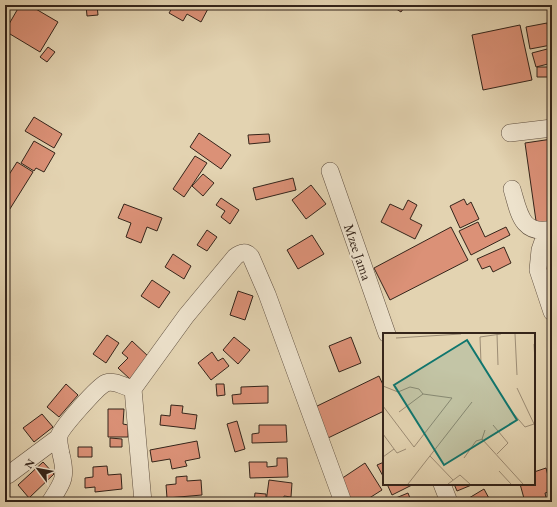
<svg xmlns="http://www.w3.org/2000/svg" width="557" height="507" font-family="'EB Garamond',serif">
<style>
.building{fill:#db9177;stroke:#34241a}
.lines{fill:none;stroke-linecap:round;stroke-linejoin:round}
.minor-casing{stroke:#605040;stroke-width:18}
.minor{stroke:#ede2cc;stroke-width:17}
.labels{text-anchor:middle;stroke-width:4;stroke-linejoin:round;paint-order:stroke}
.street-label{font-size:14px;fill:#34241a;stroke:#ede2cc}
.inset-road{fill:none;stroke:#9d8d75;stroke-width:1}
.view{fill:#0f766e;fill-opacity:0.15;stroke:#0f766e;stroke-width:2}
.inset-edge{fill:none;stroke:#34241a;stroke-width:2}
</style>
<rect width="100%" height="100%" fill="#e3d3b1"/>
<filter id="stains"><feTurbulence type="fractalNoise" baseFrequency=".005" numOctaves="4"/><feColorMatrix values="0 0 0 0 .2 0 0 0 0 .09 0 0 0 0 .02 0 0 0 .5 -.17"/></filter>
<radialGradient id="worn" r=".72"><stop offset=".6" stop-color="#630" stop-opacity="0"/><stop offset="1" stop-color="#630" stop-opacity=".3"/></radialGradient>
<path class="building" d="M20 5H29L58 22 40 52 5 31Z
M86 5H97L98 15 87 16Z
M174 5H210L201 22 187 14 183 21 169 13Z
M390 5H406L401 12Z
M547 23 551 45 530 49 526 27Z
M520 25 532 80 483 90 472 35Z
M48 47 55 52 47 62 40 57Z
M551 48 552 63 536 67 532 53Z
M537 67H552V77H537Z
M34 117 62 134 54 148 25 131Z
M199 133 231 155 221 169 190 147Z
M269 134 270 142 249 144 248 135Z
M552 139V225L537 228 525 143Z
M34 141 55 153 44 172 36 168 34 171 21 163Z
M195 156 207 163 184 197 173 189Z
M17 162 33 172 8 212 5 210V181Z
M203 174 214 183 203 196 192 186Z
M293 178 296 190 256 200 253 188Z
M311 185 326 204 306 219 292 200Z
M221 198 239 210 230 224 221 217 225 211 216 205Z
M464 199 467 205 471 202 479 219 460 228 450 206Z
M408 200 417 205 410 219 422 225 415 239 381 222 390 204 403 210Z
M124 204 162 218 157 231 147 227 141 243 126 237 131 223 118 218Z
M478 222 485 237 506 227 510 235 471 255 459 231Z
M451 227 468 260 390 300 374 268Z
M207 230 217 237 207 251 197 245Z
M312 235 324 254 298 269 287 250Z
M504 247 511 263 493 272 490 266 482 269 477 259Z
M173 254 191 266 184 279 165 267Z
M152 280 170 292 159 308 141 296Z
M238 291 253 296 245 320 230 315Z
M107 335 119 343 106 363 93 354Z
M234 337 250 350 238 364 223 350Z
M351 337 361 363 339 372 329 346Z
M132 341 149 357 130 379 118 368 128 358 122 353Z
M212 352 218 361 223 358 229 366 211 380 198 363Z
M379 376 384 387V411L328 438 313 408Z
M66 384 78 395 59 417 47 407Z
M216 384H224L225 395 217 396Z
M268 386V403L233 404 232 395 241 394V387Z
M171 405 183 406 182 413 197 415 195 429 160 425 161 415 170 416Z
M108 409H124L123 424 128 425V437H108Z
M42 414 53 427 34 442 23 428Z
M237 421 245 449 235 452 227 424Z
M259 425H286L287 442 252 443V434L259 433Z
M110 438 122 439V447H110Z
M197 441 200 458 185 461 187 466 172 469 170 459 152 462 150 450Z
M78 447H92V457H78Z
M277 458H287L288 477 250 478 249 462H267V467L277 466Z
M43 462 54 474 29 498 18 485Z
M384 462V478L377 465Z
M365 463 382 490 363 502H351L338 481Z
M107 466 108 475 121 474 122 489 95 492V487L85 488V478L93 477V467Z
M546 468 552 491 545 493 547 502H525L520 484H534V472Z
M187 476V481L201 480 202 495 167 498 166 485 176 484V477Z
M269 480 292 483 291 497 284 496 283 502H266Z
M387 484H414L392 495Z
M454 484H474L457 491Z
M484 489 491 502H464V501Z
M255 493 266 494V502H254Z
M408 493 410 498 404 501V502H386Z"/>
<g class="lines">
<g class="minor-casing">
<path id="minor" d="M510 133 552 128
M330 171 387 334
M512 189C519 212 521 236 552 229
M547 230 540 250 538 270 552 312
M8 475 59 437
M442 484 449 502
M50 502C63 482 67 478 61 454 60 448 58 442 59 436 61 428 98 386 106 383 114 380 125 387 133 389
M143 502 133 389 186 316 235 257C241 252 246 251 251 257L267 294 343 502"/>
</g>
<use href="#minor" class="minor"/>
</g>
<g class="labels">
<g class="street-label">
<text transform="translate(358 252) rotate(71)" y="5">Mzee Jama</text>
</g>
</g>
<g transform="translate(383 333)">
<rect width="152" height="152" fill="#e3d3b1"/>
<path class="inset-road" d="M114 1 115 32M132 1 134 42M13 5 78 1M151 11 152 28M98 30 97 4 118 1M0 53 15 59 27 54 36 56 40 61M134 55 152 93M0 73 31 114 69 65 40 61 16 79M130 80 142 94 151 91M110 92 125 110 114 121M102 97 99 106 140 151M0 101 14 120 23 116M47 123 70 147M0 124 11 116M81 125 93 108 100 106M116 138 128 151M25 151 89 69M65 151 77 142 87 151"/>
<path class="view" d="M84 7 134 87 61 132 11 52Z"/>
<rect width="152" height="152" class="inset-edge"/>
</g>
<rect width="557" height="507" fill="none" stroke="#e3d3b1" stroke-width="20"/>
<rect x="6" y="6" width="545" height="495" fill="none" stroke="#34241a" stroke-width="2"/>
<rect x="10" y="10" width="537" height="487" fill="none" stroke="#34241a"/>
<g transform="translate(38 469) rotate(302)" stroke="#ede2cc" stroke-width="3" paint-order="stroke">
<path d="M0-3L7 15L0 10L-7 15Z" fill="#34241a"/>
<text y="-6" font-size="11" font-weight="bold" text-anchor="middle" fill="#34241a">N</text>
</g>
<rect width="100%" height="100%" filter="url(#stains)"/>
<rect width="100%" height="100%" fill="url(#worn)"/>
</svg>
